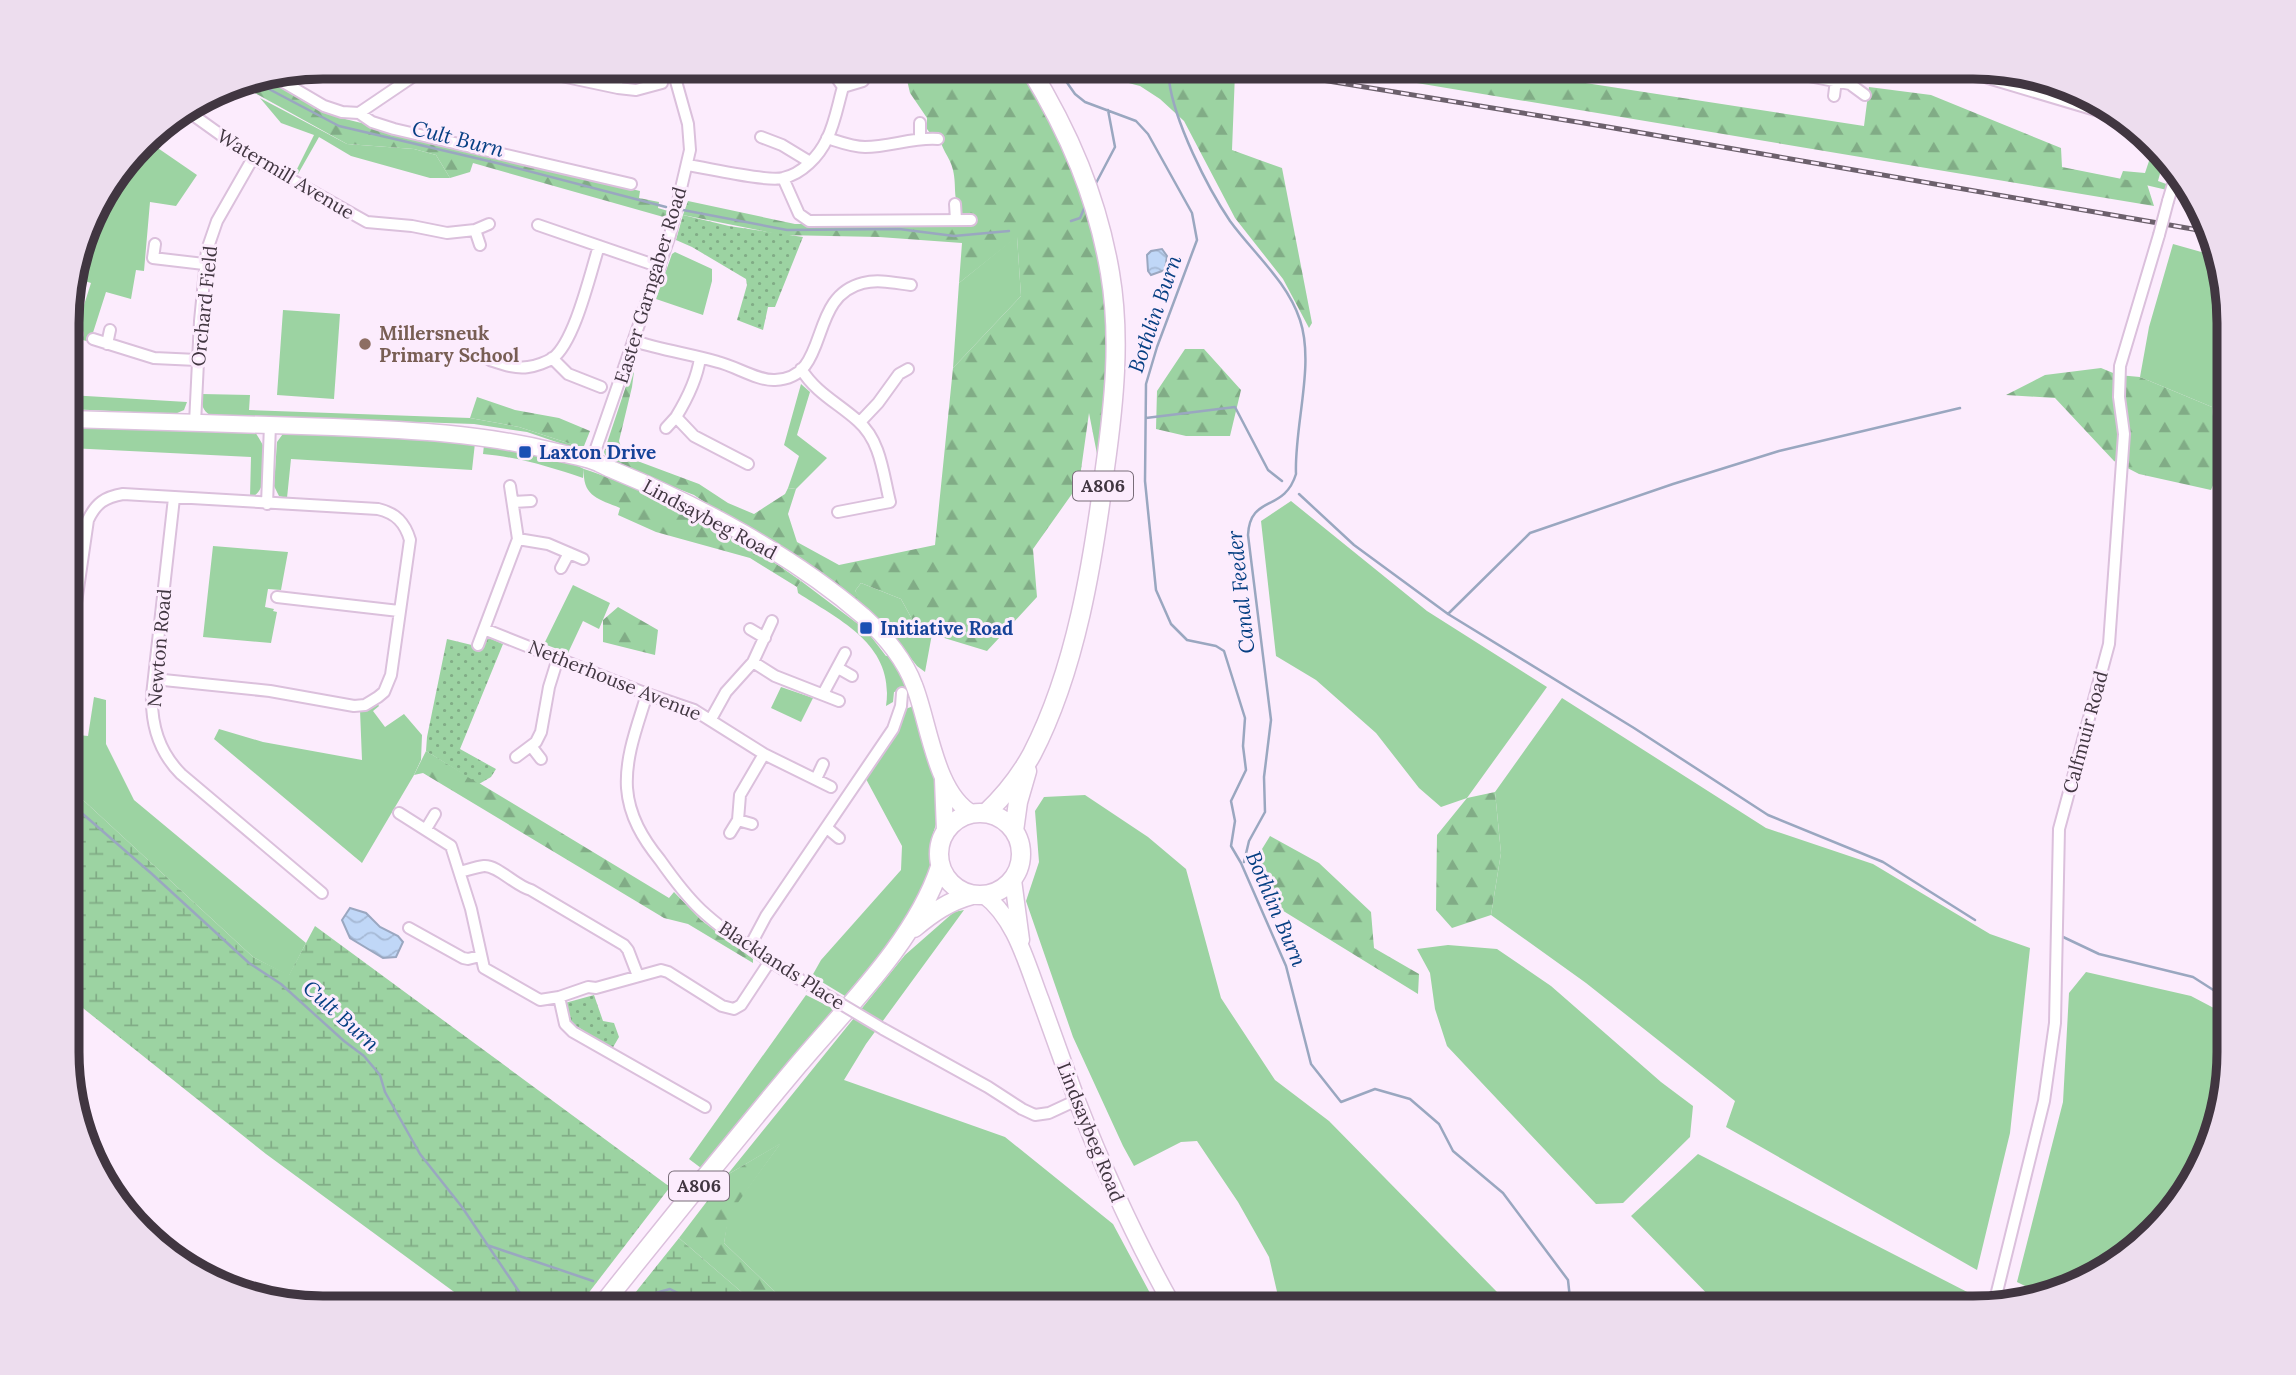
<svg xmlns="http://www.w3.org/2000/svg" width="2296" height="1375" font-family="Lora,serif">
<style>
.grass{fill:#9cd3a2}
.forest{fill:url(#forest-firs)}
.wetland{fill:url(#wetland-marsh)}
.park{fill:url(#park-dots)}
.water{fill:url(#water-waves);stroke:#9aa7c0;stroke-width:2}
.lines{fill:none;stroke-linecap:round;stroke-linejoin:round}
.stream{stroke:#9aa7c0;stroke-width:2.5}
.street-casing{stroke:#dbc0dc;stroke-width:14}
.secondary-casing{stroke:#dbc0dc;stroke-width:19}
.primary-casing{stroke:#dbc0dc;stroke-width:21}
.street{stroke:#fff;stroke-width:10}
.secondary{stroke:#fff;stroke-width:16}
.primary{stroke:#fff;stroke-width:18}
.rail-casing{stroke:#6c606c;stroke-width:5}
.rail{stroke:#fcecfd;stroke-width:2.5;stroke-dasharray:8;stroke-linecap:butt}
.street-bridge-casing{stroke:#dbc0dc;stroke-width:14;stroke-linecap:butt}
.street-bridge{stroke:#fff;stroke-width:10}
.education-dot{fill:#8d6e63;stroke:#fcecfd;stroke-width:2.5}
.transit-dot{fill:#1a4fb4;stroke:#fcecfd;stroke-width:2.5}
.labels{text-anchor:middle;stroke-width:6;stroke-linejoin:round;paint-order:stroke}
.shield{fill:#fcecfd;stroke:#796d79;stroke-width:2}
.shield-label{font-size:18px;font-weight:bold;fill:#413641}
.street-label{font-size:19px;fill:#413641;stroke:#fcecfd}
.education-label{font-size:19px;font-weight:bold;fill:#785e54;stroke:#fcecfd;text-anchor:start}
.transit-label{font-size:19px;font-weight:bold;fill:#164399;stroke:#fcecfd;text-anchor:start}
.water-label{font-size:21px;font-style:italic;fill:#063f83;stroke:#fcecfd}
.rim{fill:none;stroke:#413641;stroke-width:9}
</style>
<defs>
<pattern id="forest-firs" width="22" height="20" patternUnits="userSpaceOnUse" patternTransform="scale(1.75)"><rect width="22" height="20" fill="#9cd3a2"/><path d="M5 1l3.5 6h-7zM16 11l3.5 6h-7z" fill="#81ac86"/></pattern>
<pattern id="wetland-marsh" width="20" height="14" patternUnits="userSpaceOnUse" patternTransform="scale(1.75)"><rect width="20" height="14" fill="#9cd3a2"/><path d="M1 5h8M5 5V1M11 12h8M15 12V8" fill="none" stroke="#81ac86"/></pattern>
<pattern id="park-dots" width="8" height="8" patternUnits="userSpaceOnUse" patternTransform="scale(1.75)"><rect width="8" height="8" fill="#9cd3a2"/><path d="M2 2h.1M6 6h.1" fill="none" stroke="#81ac86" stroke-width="1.8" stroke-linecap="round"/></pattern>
<pattern id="water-waves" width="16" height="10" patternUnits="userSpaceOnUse" patternTransform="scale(1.75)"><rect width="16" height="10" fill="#c0d7f7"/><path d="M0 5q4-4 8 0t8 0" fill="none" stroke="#a6b9d5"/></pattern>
</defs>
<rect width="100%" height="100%" fill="#fcecfd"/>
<path class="grass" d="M260 98 347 144 414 149 436 155 450 178H430L351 156 319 137 298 174 295 173 314 135 281 123Z
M160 126 149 142 197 175 176 206 150 202 144 271 136 270 131 299 106 292 90 342 79 339 82 330 77 327 91 283 72 277 88 225 106 206 129 162 153 130Z
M2153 149 2164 159 2158 181 2169 185 2167 190 2120 179 2123 171 2145 173Z
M1017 236 1021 296 953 368 959 283Z
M2173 244 2212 255 2229 305V472L2219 471 2212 407 2140 377 2149 327Z
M675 252 712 269V281L703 315 656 299 672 254Z
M283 310 340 314 334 399 277 395Z
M801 384 810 392 797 435 827 458 796 489 788 488 799 456 784 445Z
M202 394 250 395 249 410 470 418 519 427 577 446V449L527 432 474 424 210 415C201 409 202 404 202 394Z
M69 395 187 402 184 410 175 414 69 409Z
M69 427 254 430C258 437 264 445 265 452 267 465 265 495 250 497L251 457 69 448Z
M285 431 401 435 475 443 472 470 291 459 287 498 279 496 274 486 277 442Z
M484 445 521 451 578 466 584 469 583 478C550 467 518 457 483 454Z
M1291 501 1427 611 1547 687 1467 798 1441 807 1419 788 1376 733 1316 680 1276 656 1261 521Z
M213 546 288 552 281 590 268 589 265 607 274 609 273 611 277 612 271 643 203 637Z
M801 581 866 630 886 656 892 655C915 692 939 767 938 811 938 824 931 835 930 848 929 856 932 866 930 874 913 921 876 959 845 996L812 976 821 960 901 870 902 846 866 779 897 730 905 709 911 707 912 700 898 691 894 692 893 702 886 706C895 645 841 621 798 593L797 587Z
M861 583 901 599 918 630 932 634 925 672 917 666 885 625 872 615 855 591Z
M573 585 610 603 599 629 583 621 568 653 544 644Z
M781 687 813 698 801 722 771 708Z
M94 697 106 700V744L134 800 306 943 289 976 253 957 69 787V734L88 736Z
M1562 698 1766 828 1873 864 1990 934 2030 948 2010 1133 1977 1270 1726 1127 1735 1101 1586 983 1491 915 1501 853 1495 792Z
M377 703 379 706 373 711 385 727 404 714 422 735 421 760 414 775 362 863 214 739 219 729 263 742 362 760 360 710Z
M1085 795 1148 837 1186 869 1221 998 1275 1080 1329 1121 1498 1293 1481 1308H1215L1278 1296 1269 1257 1238 1202 1197 1141 1181 1142 1134 1166 1123 1146 1073 1037 1026 901 1039 862 1035 811 1044 797Z
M964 910 866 1044 844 1080 1005 1137 1113 1224 1158 1308H792L724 1243 728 1215 780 1144 727 1175 905 955 954 912Z
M1448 945 1497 949 1551 986 1661 1082 1693 1106 1690 1137 1623 1203 1596 1204 1447 1046 1435 1009 1430 973 1417 949Z
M2086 972 2191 996 2229 1016V1069L2195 1181 2102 1274 2039 1293 2017 1282 2063 1102 2069 993Z
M806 995 834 1009 701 1168 689 1159Z
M1698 1154 1977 1297 1996 1306 1990 1308H1721L1631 1216Z"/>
<path class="forest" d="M904 67H1022C1065 139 1097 221 1106 306 1111 355 1103 405 1097 454L1089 413 1079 484 1033 549 1037 597 987 651 918 630 901 599 861 583 855 591 873 612 872 615 694 495 612 463 607 460 604 452 636 356 632 387 619 441 624 456 699 484 728 503 754 514 785 494 788 488 796 489 788 514 797 542 839 565 935 545 953 368 1021 296 1017 237 959 283 962 243 879 237 782 235 683 215 688 201 795 224 975 225 974 215 962 214C952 200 957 187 953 170 950 157 940 148 939 134L930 133 927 129V118L910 93Z
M1086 67H1201L1235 73 1232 150 1282 168 1312 323 1309 328 1283 279 1235 218 1184 121 1160 99 1140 86 1098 75Z
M1321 67H1481L1864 126 1869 87 1931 95 2061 148 2062 167 2147 184 2154 206Z
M267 78 321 109 341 118 640 191 639 198 659 202 658 208 668 211 667 218 473 163 470 172 450 178 436 155 414 149 347 144 237 83Z
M1185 349H1204L1241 390 1230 436H1186L1156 429 1157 391Z
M2101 368 2118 375 2140 377 2212 407 2219 471 2211 490 2139 474 2114 461 2055 398 2006 395 2045 375Z
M477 397 515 410 559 418 590 431 584 446H577L519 427 470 418Z
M584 469C604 476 625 482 645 491 700 515 752 546 801 581L797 587 750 558 656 532 618 515 620 508C598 499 582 496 584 469Z
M618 607 658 630 655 655 603 642V620Z
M426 751 669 898 674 892 701 920 753 959V963L688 924 664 918 423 773 414 775Z
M1495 792 1501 853 1491 915 1452 928 1436 910 1437 835 1467 798Z
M1270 836 1319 863 1371 912 1374 948 1419 974 1418 994 1264 899 1254 862Z
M781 1143 729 1215 724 1243 792 1308H760L679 1238 727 1175Z"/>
<path class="wetland" d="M69 787 253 957 289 975 315 926 670 1187 577 1308H476L266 1154 69 997Z
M679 1238 760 1308H623Z"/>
<path class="park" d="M683 215 729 226 803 237 775 307H768L763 330 737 320 747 285 746 279 692 247 676 240Z
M489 638 503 644 460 749 496 769 491 777 479 784 426 751 427 737 447 639 480 647 484 640Z
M594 995 603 1021 614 1023 619 1037 612 1049 570 1022 565 1003Z"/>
<path class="water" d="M1162 249 1167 256 1165 270 1151 275 1148 271 1147 255 1151 251Z
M350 908 366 913 380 927 398 936 403 942 396 957 383 958 350 938 342 920Z"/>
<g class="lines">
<path class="stream" d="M1056 67 1075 94 1085 102 1136 121 1148 134 1192 213 1197 240 1157 347 1146 384 1145 481 1156 590 1171 624 1187 640 1216 646 1224 651 1245 718 1243 746 1246 770 1231 801 1235 821 1231 846 1241 863 1286 966 1311 1064 1341 1102 1375 1089 1410 1099 1439 1124 1453 1151 1503 1193 1568 1280 1571 1308
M252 80 339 126 501 164 666 207
M1169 80C1174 121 1207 187 1230 221 1254 254 1287 281 1300 320 1315 365 1294 426 1296 474 1284 513 1250 494 1248 535L1271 720 1264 777 1265 812 1249 841 1244 862
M1095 185 1115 147 1108 110
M683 210 787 230 899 229 954 236 1009 231
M1071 221 1080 218 1086 204
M1146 418 1235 407 1268 470 1282 481
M1299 494 1354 545 1448 614 1634 728 1768 815 1883 862 1975 920
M1448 614 1530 533 1673 484 1779 451 1960 408
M69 802 152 874 249 963 281 984 344 1041 364 1056 380 1075 385 1092 420 1154 462 1207 530 1308
M2061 936 2099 954 2193 977 2229 1000
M487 1245 593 1281
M641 1297 670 1289 707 1308"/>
<g class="street-casing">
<path id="street" d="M519 67 618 88 636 90 662 83
M614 67 618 88
M1750 67H1758
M1784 67 1798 74 1850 84 1865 95
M1967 67 1988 78 2119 117
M834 74 843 87
M273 76 324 106 342 112 359 113 372 122 394 129 631 184
M1834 96 1836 80
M186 110 253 158 367 222 412 226 447 233 475 230 489 224
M359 113 427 67
M761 137 782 145 810 162
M827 138C840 142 852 147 865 147 890 147 913 137 938 139
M920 138V123
M687 165C708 168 766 182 783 178 802 174 819 156 827 139 835 123 838 104 843 87L863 81
M783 178 799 214 809 221 971 220
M2168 201 2177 171
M955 204 956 220
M538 225 660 267
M475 230 480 245
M155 244 153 258 204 264
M69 332 77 334
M93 339 154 358 197 360
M634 341C662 350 690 354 718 362 735 366 758 381 775 380 832 378 806 297 863 283 878 279 895 283 911 285
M107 344 110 330
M552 358 568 374 601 387
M700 358C697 379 687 399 676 417L694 436 748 464
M490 360C502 364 515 369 528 367 536 366 547 362 553 358 575 341 590 274 599 246
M801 369C816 393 838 403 858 421 881 441 883 474 890 502L838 512
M860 422 878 403 899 374 908 369
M195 423 200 321 207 250 217 221 253 158
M666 428 676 417
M592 460 670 235 690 150 688 124 672 67
M174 498 152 695C151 725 160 753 181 774L322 893
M513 502 531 501
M267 504 270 425
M518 539 548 544 583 559
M561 568 569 553
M277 597 399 611
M484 629 647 694 694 710 764 754 831 787
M750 629 765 638
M478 645 518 539 510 486
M69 651 88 520C96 503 105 497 123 494L378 509C396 513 405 523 410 540L391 675 384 692 378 697 365 705 354 706 270 691 154 679
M753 662 772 621
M838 668 852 676
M647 694C638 724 625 756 627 788 629 816 643 839 660 860 672 877 685 895 701 910 731 938 775 965 811 986
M823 694 845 653
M711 719 726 692 753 662 775 676 839 701
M531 746 541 759
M516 757 536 742 541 732 549 687 558 658
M816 779 823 764
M399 813 451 846 471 909 484 968 540 1000 559 997 588 987 596 988 661 970 668 972 722 1006 734 1009 741 1005 770 961
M738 820 752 824
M827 828 839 838
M426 829 435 814
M730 833 738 820 740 795 764 754
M460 872C468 870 476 867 484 866 498 865 515 886 531 890L624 945 628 950 638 976
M409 928 463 958 468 959 480 956
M750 946 766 916 893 729 901 706 902 693
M559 997 565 1024 573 1032 705 1107
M883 1029 988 1087 1022 1109 1035 1115 1049 1113 1077 1100
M2010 1302 1996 1296 2044 1101 2055 1023 2059 829 2109 644 2124 434 2119 397 2120 366 2159 235"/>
</g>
<g class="secondary-casing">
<path id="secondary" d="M69 419C157 422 245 424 333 427 409 430 482 433 557 452 568 455 582 457 593 461 600 463 606 468 613 470 699 505 792 555 863 616 884 635 904 658 914 685 929 722 935 794 973 814
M943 779 945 831
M1013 880 1021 940
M984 895C1016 919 1027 965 1041 1001 1053 1034 1065 1068 1077 1101 1105 1173 1136 1241 1174 1308"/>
</g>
<g class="primary-casing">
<path id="primary" d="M939 854a41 41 0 1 1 82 0a41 41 0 1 1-82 0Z
M986 813C1004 796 1020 776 1032 754 1076 669 1093 562 1105 468 1114 404 1121 337 1110 273 1097 197 1069 132 1029 67
M1014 831 1018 802 1027 771
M914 928C932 913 949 901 972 895
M600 1308C665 1226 731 1145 798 1065 847 1007 916 940 940 867"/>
</g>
<use href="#street" class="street"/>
<use href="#secondary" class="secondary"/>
<use href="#primary" class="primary"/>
<g class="rail-casing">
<path id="rail" d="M1243 67 1608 127 2204 231"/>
</g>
<use href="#rail" class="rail"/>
<g class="street-bridge-casing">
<path id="street-bridge" d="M2159 235 2168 201
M811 986 883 1029"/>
</g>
<use href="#street-bridge" class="street-bridge"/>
</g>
<circle class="education-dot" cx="365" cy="344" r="7"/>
<g class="transit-dot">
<rect x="518" y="445" width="14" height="14" rx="3.5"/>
<rect x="859" y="621" width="14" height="14" rx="3.5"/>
</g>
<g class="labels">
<g class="shield">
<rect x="1073" y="471.5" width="60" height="29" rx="5"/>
<rect x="669" y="1171.5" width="60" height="29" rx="5"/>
</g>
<g class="shield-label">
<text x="1103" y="492">A806</text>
<text x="699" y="1192">A806</text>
</g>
<g class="street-label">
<text transform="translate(286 174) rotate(31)" y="7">Watermill Avenue</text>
<text transform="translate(650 285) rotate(-73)" y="7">Easter Garngaber Road</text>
<text transform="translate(204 306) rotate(-84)" y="7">Orchard Field</text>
<text transform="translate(710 519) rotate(28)" y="7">Lindsaybeg Road</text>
<text transform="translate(159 648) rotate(-85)" y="7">Newton Road</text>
<text transform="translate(615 680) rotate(22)" y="7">Netherhouse Avenue</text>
<text transform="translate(2085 732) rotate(-75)" y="7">Calfmuir Road</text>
<text transform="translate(782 965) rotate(33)" y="7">Blacklands Place</text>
<text transform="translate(1091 1132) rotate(68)" y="7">Lindsaybeg Road</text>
</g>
<g class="education-label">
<text x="379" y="340">Millersneuk<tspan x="379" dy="22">Primary School</tspan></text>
</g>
<g class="transit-label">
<text x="539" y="459">Laxton Drive</text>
<text x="880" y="635">Initiative Road</text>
</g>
<g class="water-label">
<text transform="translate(458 139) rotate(14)" y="7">Cult Burn</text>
<text transform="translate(1155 314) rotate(-71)" y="7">Bothlin Burn</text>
<text transform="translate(1241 592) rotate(-96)" y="7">Canal Feeder</text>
<text transform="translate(1276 909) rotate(67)" y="7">Bothlin Burn</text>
<text transform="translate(341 1016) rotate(42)" y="7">Cult Burn</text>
</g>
</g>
<path d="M0 0H2296V1375H0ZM323 79H1973A244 244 0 0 1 2217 323V1052A244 244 0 0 1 1973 1296H323A244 244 0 0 1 79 1052V323A244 244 0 0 1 323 79Z" fill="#edddee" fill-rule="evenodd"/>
<path class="rim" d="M323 79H1973A244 244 0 0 1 2217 323V1052A244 244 0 0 1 1973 1296H323A244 244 0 0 1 79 1052V323A244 244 0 0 1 323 79Z"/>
</svg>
